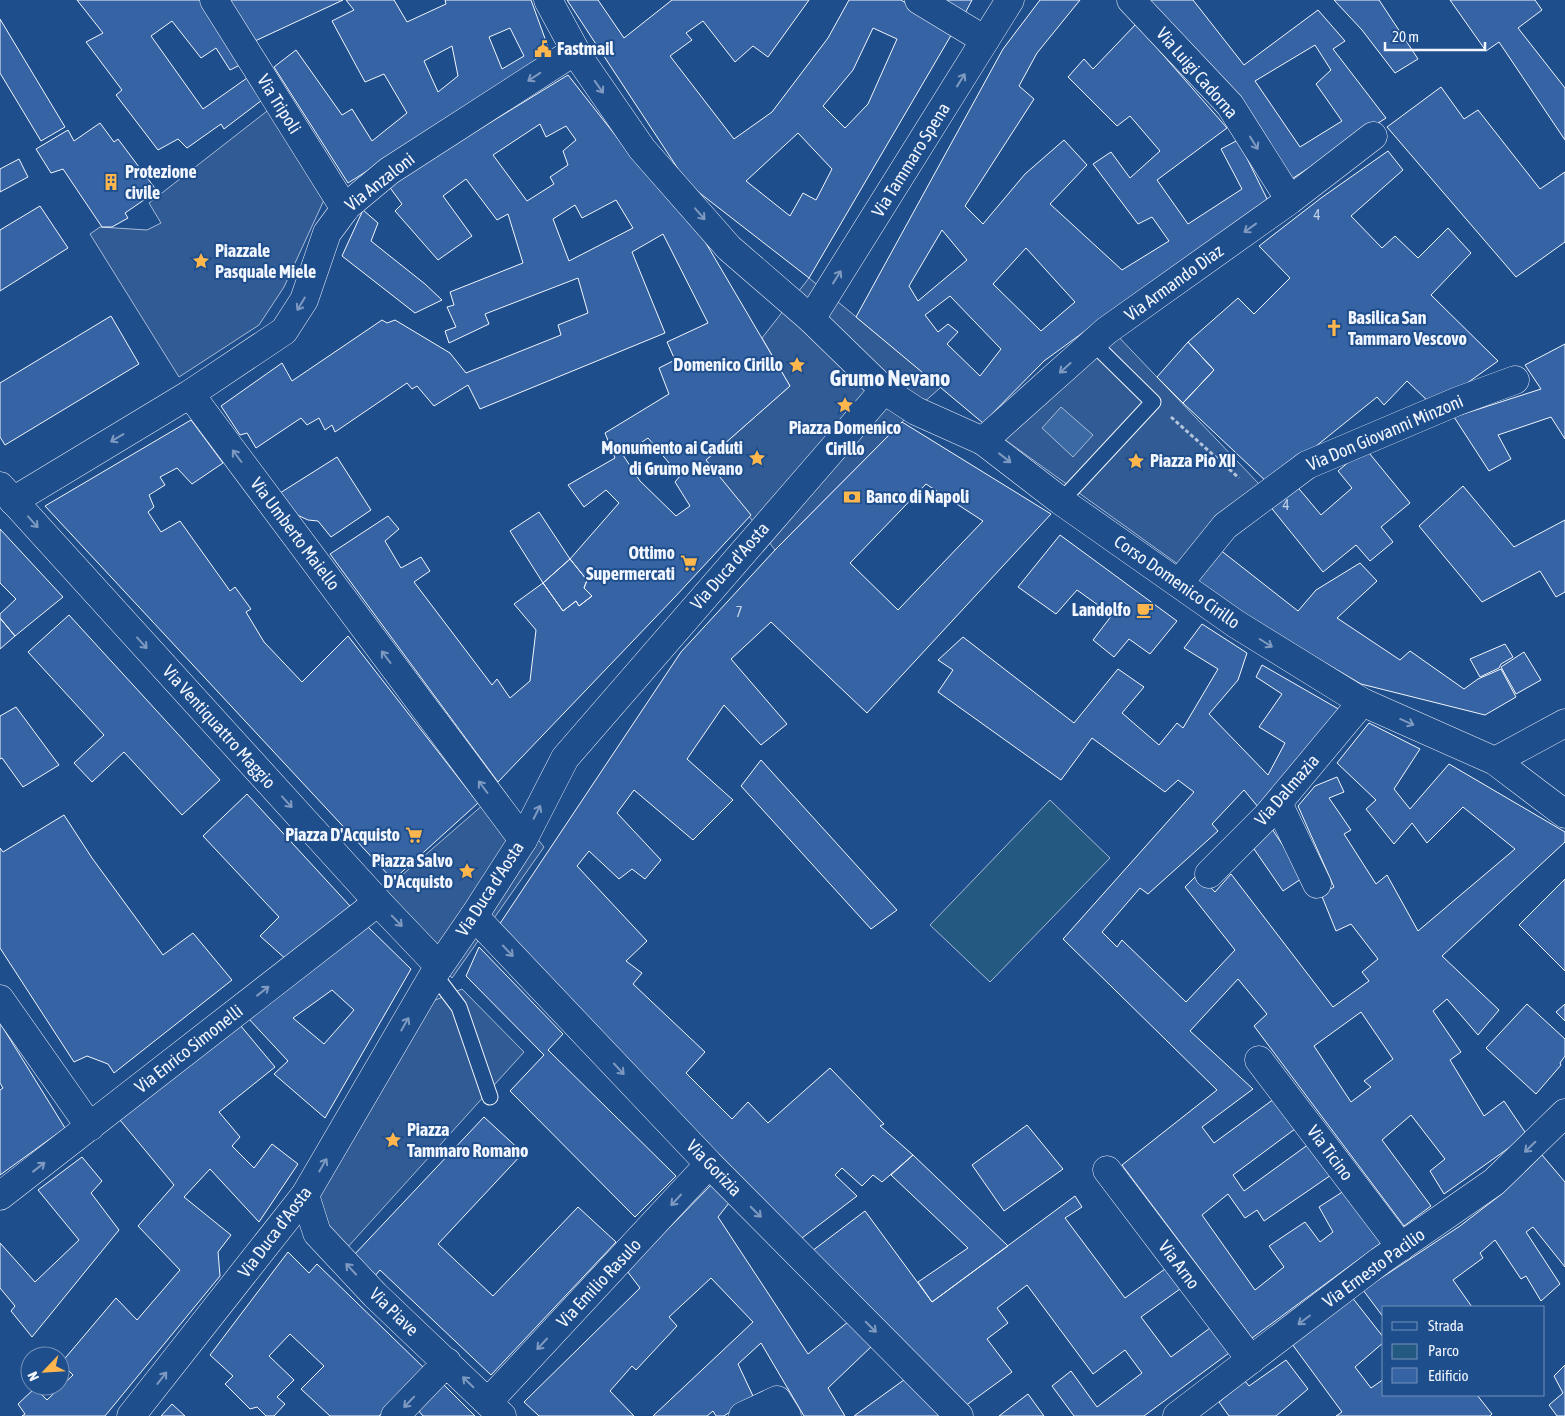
<svg xmlns="http://www.w3.org/2000/svg" width="1565" height="1416" font-family="'Asap Condensed',sans-serif">
<style>
.green{fill:#245a82;stroke:#a8bbd7}
.parking{fill:#305b95;stroke:#a8bbd7}
.water{fill:#3b69a3;stroke:#a8bbd7}
.building{fill:#3563a3;stroke:#f2f6ff;fill-rule:evenodd}
.lines{fill:none;stroke-linecap:round;stroke-linejoin:round}
.lane-casing{stroke:#f2f6ff;stroke-width:17}
.street-casing{stroke:#f2f6ff;stroke-width:29}
.secondary-casing{stroke:#f2f6ff;stroke-width:29}
.path{stroke:#b3c4dc;stroke-width:3;stroke-dasharray:4 2.5;stroke-linecap:butt}
.lane{stroke:#1f4e8c;stroke-width:15}
.street{stroke:#1f4e8c;stroke-width:28}
.secondary{stroke:#1f4e8c;stroke-width:28}
.oneway{stroke:#7e9ac0}
.labels{text-anchor:middle;stroke-width:4;stroke-linejoin:round;paint-order:stroke}
.number-label{font-size:15px;fill:#c3d1e8}
.poi-label{font-size:18px;font-weight:bold;fill:#f2f6ff;stroke:#1f4e8c;text-anchor:start}
.street-label{font-size:18px;fill:#f2f6ff;stroke:#1f4e8c}
.district-label{font-size:22px;font-weight:bold;fill:#f2f6ff;stroke:#1f4e8c}
</style>
<rect width="100%" height="100%" fill="#1f4e8c"/>
<path class="green" d="M1050 800 1110 858 990 982 930 925Z"/>
<path class="parking" d="M271 108 324 200 284 287 259 325 179 377 90 234 100 227 147 230 161 223 149 203Z
M809 278 941 387 902 422 775 550 706 460 790 386 762 338Z
M1112 330 1259 484 1179 565 1004 439Z
M499 791 544 847 452 978 378 896Z
M462 989 524 1052 346 1249 309 1225 313 1189 433 1001Z"/>
<path class="water" d="M1061 407 1093 435 1073 457 1042 428Z"/>
<path class="building" d="M77 0H206L248 61 230 70 216 48 201 58 172 21 151 36 203 109 257 71 270 94 224 129 221 124 187 148 178 139 158 150 116 95 122 90 86 42 103 33Z
M229 0H343L255 41Z
M346 0H394L407 22 446 4 445 0H531L551 55 348 183 274 67 296 50 342 115 352 109 372 141 407 113 384 74 365 82 332 21 354 10ZM510 28 524 56 502 69 489 37ZM452 46 458 76 438 92 424 61Z
M567 0H598L624 38 672 0H809L768 57 753 46 735 62 703 21 686 33 692 40 670 56 734 139 772 112 828 38 849 0H901L953 32 809 278 688 184ZM873 28 897 39 868 104 845 128 823 106 853 70ZM798 133 832 169 816 200 803 193 790 216 746 181Z
M936 0H972L963 17Z
M1040 0H1080L1037 53 1019 86 1034 99 965 206 983 224 1025 174 1064 140 1087 165 1050 204 1122 270 1169 241 1152 217 1138 224 1093 164 1111 152 1130 178 1160 151 1130 116 1117 126 1068 77 1084 59 1093 69 1136 24 1227 128 1157 180 1188 224 1242 189 1221 149 1238 140 1270 205 1144 288 1044 361 983 423 856 317 1003 49ZM942 230 967 260 918 301 909 286ZM1026 248 1075 302 1041 331 993 284ZM950 296 1001 349 980 376 947 344 958 332 948 324 938 332 925 315Z
M1144 0H1193L1244 65 1318 10 1345 41 1333 49 1386 118 1287 182ZM1315 45 1331 70 1316 84 1342 121 1300 147 1255 81Z
M1334 0H1379L1418 59 1395 73 1362 30Z
M1450 0H1535L1542 10 1518 28 1565 88V140L1499 42 1486 51Z
M0 19 65 127 41 141 0 73Z
M568 75 623 145 690 216 790 386 706 460 751 515 674 598 498 782 330 554 388 516 399 529 385 541 401 568 421 557 430 571 414 582 492 685 497 679 510 698 530 681 536 630 514 604 543 583 563 611 576 601 579 606 592 596 584 588 587 580 570 559 619 503 606 490 584 507 568 485 615 458 605 433 669 394 659 368 675 360 667 342 708 323 663 234 632 252 665 333 480 409 468 385 434 406 417 386 412 389 407 383 335 432 332 425 325 430 319 418 307 425 301 418 256 448 247 433 240 435 221 406 282 363 292 381 382 320 387 323 395 320 450 353 466 373 561 335 558 325 588 313 578 278 485 314 489 324 449 343 445 331 456 327 447 307 454 305 450 292 523 263 508 214 497 220 466 179 443 196 472 236 438 260 395 211 402 204 388 185ZM540 124 546 137 566 126 576 140 563 151 568 165 550 177 554 184 527 201 493 155ZM616 200 633 228 569 261 553 219 575 205 582 218ZM648 438 680 476 675 482 690 506 676 516 640 481 623 455Z
M1441 87 1464 119 1478 110 1540 189 1565 172V242L1516 277 1387 127Z
M100 123 114 142 118 139 157 191 125 213 128 218 112 227H102L63 169 51 173 36 149 68 130 74 141Z
M1388 151 1403 170 1351 216 1382 248 1395 236 1418 258 1448 228 1471 253 1431 295 1498 361 1449 396 1431 404 1407 381 1384 405 1377 397 1269 484 1183 403 1214 370 1188 342 1238 298 1254 314 1290 278 1259 246 1321 198Z
M19 159 28 177 0 192V169Z
M40 206 68 248 0 291V230Z
M363 210 378 223 371 241 425 284 442 300 415 313 342 256Z
M111 316 139 364 5 445 0 437V383Z
M1188 342 1214 370 1183 403 1157 377Z
M1565 344V439L1551 417 1498 435 1511 459 1489 471 1454 417 1541 389 1525 365Z
M191 420 223 463 192 484 177 468 160 477 165 485 149 495 154 507 148 512 161 532 180 521 230 591 235 587 251 609 246 612 264 642 302 682 348 636 478 803 393 880 45 506Z
M902 422 1051 514 867 713 771 622 731 659 787 724 761 745 724 705 687 759 733 800 693 840 634 790 617 813 661 860 645 879 632 869 619 879 589 851 577 866 647 941 626 961 642 973 633 984 705 1052 686 1073 732 1119 748 1102 768 1123 830 1068 884 1124 880 1126 913 1155 882 1182 873 1175 862 1186 842 1168 835 1175 857 1196 798 1241 497 928 681 652 775 550ZM926 484 983 521 898 610 850 563Z
M1365 448 1410 503 1381 527 1393 542 1370 561 1356 545 1323 572 1269 505 1295 484 1321 515 1352 488 1338 471Z
M337 457 371 510 331 537 318 521 308 520 295 514 280 493Z
M1463 486 1514 547 1565 520V592L1556 597 1540 571 1482 602 1419 526Z
M539 512 570 559 543 583 510 531Z
M0 529 63 597 15 636 0 618V614L16 599 0 583Z
M1060 535 1177 621 1150 654 1129 639 1114 657 1093 640 1112 615 1077 590 1056 614 1018 587Z
M1219 549 1298 611 1316 590 1360 563 1377 581 1337 618 1400 660 1410 651 1464 689 1478 679 1501 669 1516 697 1485 715 1361 684 1231 607 1193 579Z
M570 559 587 580 584 588 592 596 579 606 576 601 563 611 543 583Z
M69 615 220 780 182 815 124 752 92 782 74 763 104 735 28 652Z
M0 618 15 636 0 649Z
M1202 624 1247 653 1238 680 1209 714 1268 775 1285 743 1259 727 1282 694 1256 677 1262 665 1342 711 1263 813 1244 790 1212 824 1218 831 1148 894 1140 888 1102 932 1117 947 1122 940 1186 1002 1235 950 1185 887 1198 874 1215 892 1231 874 1333 1007 1369 981 1362 972 1378 959 1351 924 1336 931 1321 894 1334 887 1298 806 1315 786 1337 777 1344 792 1329 798 1351 830 1344 834 1376 884 1387 875 1418 931 1515 849 1463 807 1427 843 1412 823 1394 844 1366 809 1376 800 1337 763 1369 723 1420 749 1394 789 1410 809 1449 764 1565 832V842L1442 956 1499 1010 1478 1035 1447 999 1433 1011 1461 1052 1450 1060 1484 1116 1504 1101 1527 1135 1444 1194 1430 1171 1445 1159 1411 1115 1382 1140 1431 1206 1404 1226 1254 1026 1267 1014 1238 979 1190 1031 1253 1089 1202 1127 1214 1143 1278 1096 1299 1126 1233 1175 1244 1191 1309 1144 1334 1173 1264 1221 1257 1210 1245 1218 1228 1194 1202 1215 1255 1290 1284 1267 1269 1246 1305 1222 1320 1242 1333 1232 1319 1207 1347 1189 1385 1240 1252 1338 1122 1165 1217 1090 1063 939 1194 792 1178 780 1165 792 1092 738 1061 780 938 692 953 670 938 660 963 637 1074 723 1118 669 1144 687 1122 713 1159 745 1177 723 1183 728 1218 669 1184 648ZM1361 1012 1393 1059 1364 1081 1371 1087 1351 1102 1314 1046Z
M1505 644 1513 657 1501 664 1499 668 1480 677 1470 659Z
M1524 652 1541 680 1516 694 1501 667Z
M16 707 59 765 23 787 2 758 0 759V716Z
M761 760 897 910 871 929 741 786Z
M247 794 350 906 288 961 260 936 279 917 203 836Z
M64 815 92 858 163 955 193 933 232 980 114 1073 108 1064 87 1056 74 1062 0 948V848L3 852Z
M1272 829 1304 877 1283 891 1254 849Z
M1565 879V971L1519 925Z
M368 927 411 969 325 1118 274 1074 288 1061 248 1018ZM332 990 354 1010 324 1044 293 1018Z
M479 947 563 1034 548 1050 676 1176 635 1217 510 1091 544 1055 466 976Z
M1527 1004 1565 1039V1056L1560 1063 1561 1065 1536 1094 1486 1048Z
M1565 1004V1021L1556 1012Z
M0 1023 65 1128 0 1175V1090L3 1088 0 1083Z
M240 1025 275 1067 219 1112 240 1137 232 1146 254 1168 272 1144 298 1164 259 1222 210 1169 184 1197 231 1235 218 1252 220 1276 105 1416H22L25 1414 18 1404 35 1388 47 1400 73 1375 61 1363 116 1298 137 1320 180 1270 138 1226 174 1185 120 1120Z
M484 1117 523 1153 438 1244 493 1296 578 1207 616 1242 491 1375 380 1270 374 1277 353 1256Z
M1027 1125 1063 1169 1004 1211 972 1165Z
M913 1155 1008 1246 932 1302 918 1282 968 1248 891 1175Z
M1542 1155 1565 1182V1267L1533 1227 1526 1232 1560 1284 1541 1301 1526 1276 1521 1279 1495 1240 1480 1253 1483 1258 1453 1280 1472 1307H1384V1318L1363 1290 1460 1226 1503 1193Z
M82 1157 102 1181 91 1193 119 1230 32 1337 11 1311 15 1306 0 1288V1243L35 1282 79 1240 38 1190Z
M712 1184 729 1203 718 1217 808 1354 848 1322 873 1345 828 1388 845 1416H804L761 1343 738 1364 753 1396 724 1416H716L713 1411 707 1416H653L753 1322 711 1278 669 1317 677 1326 636 1370 632 1366 610 1391 634 1416H539L524 1402 640 1288 627 1271Z
M1075 1196 1082 1207 1065 1218 1125 1298 1165 1269 1180 1289 1141 1317 1171 1357 1210 1328 1229 1353 1144 1416H1074L1052 1386 1071 1371 1097 1407 1142 1373 1125 1350 1093 1374 1027 1285 997 1308 1008 1323 987 1339 1012 1372 961 1409 812 1251 865 1211 932 1302Z
M288 1252 309 1273 317 1264 425 1369 379 1416H330L301 1389 324 1366 290 1334 269 1356 294 1380 277 1397 285 1404 274 1416H266L257 1407 250 1409 225 1384 233 1376 210 1355Z
M1351 1296 1384 1338V1342L1355 1367 1371 1388 1384 1379V1395H1477L1492 1414 1490 1416H1336L1342 1412 1292 1344Z
M1286 1360 1308 1389 1276 1416H1229L1219 1402 1245 1381 1249 1386Z
M1565 1365V1416H1557L1549 1405 1563 1393 1554 1376Z
M908 1377 943 1416H854Z
M444 1385 475 1416H423L418 1410Z
M1028 1394 1044 1416H999Z
M172 1404 185 1416H161Z"/>
<g class="lines">
<g class="lane-casing">
<path id="lane" d="M1061 501 1153 402 1093 343
M434 974 459 1007 490 1097"/>
</g>
<g class="street-casing">
<path id="street" d="M214 0 345 209
M548 0 580 59 642 149 729 248 811 319
M919 0 985 40
M1131 0 1230 105 1290 200
M190 394 284 331 304 300 327 233 347 206 389 171 575 51
M983 441 1106 331 1290 200 1373 136
M13 501 190 394 523 840
M1179 583 1225 526 1307 465 1458 401 1515 380
M1278 803 1317 884
M1209 874 1267 816 1362 702
M474 916 709 1164 959 1416
M0 999 90 1127
M1259 1060 1401 1247
M1107 1170 1251 1360
M305 1195 317 1233 375 1295 502 1416
M0 1196 378 902
M488 1402 709 1164
M395 1416 447 1362
M743 1416 777 1400 787 1416
M1177 1416 1380 1261 1494 1182 1565 1113"/>
</g>
<g class="secondary-casing">
<path id="secondary" d="M1010 0 811 319 884 390 916 411 983 441 1061 501 1236 624 1362 702 1495 761 1565 814
M0 486 378 902 439 966
M1495 761 1565 723
M131 1416 305 1195 434 974 474 916 523 840 565 758 884 390"/>
</g>
<path class="path" d="M1171 417 1239 478"/>
<use href="#lane" class="lane"/>
<use href="#street" class="street"/>
<use href="#secondary" class="secondary"/>
</g>
<defs><path id="oneway-shaft" d="M-6 0H5M1.5-3L5.5 0L1.5 3" fill="none" stroke-width="1.6" stroke-linecap="round" stroke-linejoin="round" transform="scale(1.25)"/></defs>
<g class="oneway">
<use href="#oneway-shaft" transform="translate(534 77) rotate(147)"/>
<use href="#oneway-shaft" transform="translate(961 80) rotate(-58)"/>
<use href="#oneway-shaft" transform="translate(599 87) rotate(55)"/>
<use href="#oneway-shaft" transform="translate(1254 143) rotate(58)"/>
<use href="#oneway-shaft" transform="translate(700 214) rotate(49)"/>
<use href="#oneway-shaft" transform="translate(1250 228) rotate(144)"/>
<use href="#oneway-shaft" transform="translate(837 277) rotate(-58)"/>
<use href="#oneway-shaft" transform="translate(301 304) rotate(121)"/>
<use href="#oneway-shaft" transform="translate(1065 368) rotate(138)"/>
<use href="#oneway-shaft" transform="translate(117 438) rotate(149)"/>
<use href="#oneway-shaft" transform="translate(237 456) rotate(-127)"/>
<use href="#oneway-shaft" transform="translate(1005 458) rotate(38)"/>
<use href="#oneway-shaft" transform="translate(33 522) rotate(48)"/>
<use href="#oneway-shaft" transform="translate(142 643) rotate(48)"/>
<use href="#oneway-shaft" transform="translate(1266 643) rotate(32)"/>
<use href="#oneway-shaft" transform="translate(386 657) rotate(-127)"/>
<use href="#oneway-shaft" transform="translate(1407 722) rotate(24)"/>
<use href="#oneway-shaft" transform="translate(483 787) rotate(-127)"/>
<use href="#oneway-shaft" transform="translate(287 802) rotate(48)"/>
<use href="#oneway-shaft" transform="translate(537 812) rotate(-63)"/>
<use href="#oneway-shaft" transform="translate(397 921) rotate(46)"/>
<use href="#oneway-shaft" transform="translate(508 951) rotate(47)"/>
<use href="#oneway-shaft" transform="translate(263 991) rotate(-38)"/>
<use href="#oneway-shaft" transform="translate(405 1024) rotate(-60)"/>
<use href="#oneway-shaft" transform="translate(619 1069) rotate(47)"/>
<use href="#oneway-shaft" transform="translate(1530 1147) rotate(136)"/>
<use href="#oneway-shaft" transform="translate(323 1165) rotate(-60)"/>
<use href="#oneway-shaft" transform="translate(39 1167) rotate(-38)"/>
<use href="#oneway-shaft" transform="translate(676 1200) rotate(133)"/>
<use href="#oneway-shaft" transform="translate(756 1212) rotate(45)"/>
<use href="#oneway-shaft" transform="translate(351 1269) rotate(-133)"/>
<use href="#oneway-shaft" transform="translate(1304 1320) rotate(143)"/>
<use href="#oneway-shaft" transform="translate(871 1327) rotate(45)"/>
<use href="#oneway-shaft" transform="translate(542 1344) rotate(133)"/>
<use href="#oneway-shaft" transform="translate(162 1378) rotate(-52)"/>
<use href="#oneway-shaft" transform="translate(468 1382) rotate(-136)"/>
<use href="#oneway-shaft" transform="translate(409 1402) rotate(134)"/>
</g>
<defs>
<g id="civic-bare" transform="scale(1.35)"><path d="M-.6-6.5H3V-4.5H.6V-3L4-1V1h2V6H-6V1h2V-1L-.6-3ZM-1.2 2.5V6h2.4V2.5Z" fill="#ffb74d" stroke="#1f4e8c" stroke-width="2.5" paint-order="stroke"/></g>
<g id="building-bare" transform="scale(1.35)"><path d="M-4-6H4V6H1V3H-1V6H-4ZM-2.5-4.3h1.7v1.8h-1.7ZM.8-4.3h1.7v1.8H.8ZM-2.5-1h1.7V.8h-1.7ZM.8-1h1.7V.8H.8Z" fill="#ffb74d" stroke="#1f4e8c" stroke-width="2.5" paint-order="stroke"/></g>
<g id="sight-bare" transform="scale(1.35)"><path d="M0-6L1.8-2.2L6-1.7L2.9 1.2L3.7 5.4L0 3.3L-3.7 5.4L-2.9 1.2L-6-1.7L-1.8-2.2Z" fill="#ffb74d" stroke="#1f4e8c" stroke-width="2.5" paint-order="stroke"/></g>
<g id="church-bare" transform="scale(1.35)"><path d="M-1.2-6h2.4v3.5h3.3v2.4h-3.3V6h-2.4V-.1h-3.3v-2.4h3.3Z" fill="#ffb74d" stroke="#1f4e8c" stroke-width="2.5" paint-order="stroke"/></g>
<g id="bank-bare" transform="scale(1.35)"><path d="M-6-4H6V4H-6ZM0-2.3a2.3 2.3 0 1 0 0 4.6a2.3 2.3 0 1 0 0-4.6Z" fill="#ffb74d" stroke="#1f4e8c" stroke-width="2.5" paint-order="stroke"/></g>
<g id="supermarket-bare" transform="scale(1.35)"><path d="M-6-5.5h2.5l.6 2H6L4.5 2H-2.5L-4.4-4H-6ZM-1.5 3.2a1.3 1.3 0 1 0 .1 0ZM3 3.2a1.3 1.3 0 1 0 .1 0Z" fill="#ffb74d" stroke="#1f4e8c" stroke-width="2.5" paint-order="stroke"/></g>
<g id="cafe-bare" transform="scale(1.35)"><path d="M-5.5-4.5H6V0H3Q3 3.5 0 3.5H-2.5Q-5.5 3.5-5.5 0ZM3-3.2v2h1.7v-2ZM-6 4.5H4V6H-6Z" fill="#ffb74d" stroke="#1f4e8c" stroke-width="2.5" paint-order="stroke"/></g>
</defs>
<g fill-rule="evenodd">
<use href="#civic-bare" x="543" y="49"/>
<use href="#building-bare" x="111" y="182"/>
<use href="#sight-bare" x="201" y="261"/>
<use href="#church-bare" x="1334" y="328"/>
<use href="#sight-bare" x="797" y="365"/>
<use href="#sight-bare" x="845" y="405"/>
<use href="#sight-bare" x="757" y="458"/>
<use href="#sight-bare" x="1136" y="461"/>
<use href="#bank-bare" x="852" y="497"/>
<use href="#supermarket-bare" x="689" y="563"/>
<use href="#cafe-bare" x="1145" y="610"/>
<use href="#supermarket-bare" x="414" y="835"/>
<use href="#sight-bare" x="467" y="871"/>
<use href="#sight-bare" x="393" y="1140"/>
</g>
<g class="labels">
<g class="number-label">
<text x="1317" y="220">4</text>
<text x="1286" y="510">4</text>
<text x="739" y="617">7</text>
</g>
<g class="poi-label">
<text x="557" y="55">Fastmail</text>
<text x="125" y="178">Protezione<tspan x="125" dy="21">civile</tspan></text>
<text x="215" y="257">Piazzale<tspan x="215" dy="21">Pasquale Miele</tspan></text>
<text x="1348" y="324">Basilica San<tspan x="1348" dy="21">Tammaro Vescovo</tspan></text>
<text x="783" y="371" text-anchor="end">Domenico Cirillo</text>
<text x="845" y="434" text-anchor="middle">Piazza Domenico<tspan x="845" dy="21">Cirillo</tspan></text>
<text x="743" y="454" text-anchor="end">Monumento ai Caduti<tspan x="743" dy="21">di Grumo Nevano</tspan></text>
<text x="1150" y="467">Piazza Pio XII</text>
<text x="866" y="503">Banco di Napoli</text>
<text x="675" y="559" text-anchor="end">Ottimo<tspan x="675" dy="21">Supermercati</tspan></text>
<text x="1131" y="616" text-anchor="end">Landolfo</text>
<text x="400" y="841" text-anchor="end">Piazza D'Acquisto</text>
<text x="453" y="867" text-anchor="end">Piazza Salvo<tspan x="453" dy="21">D'Acquisto</tspan></text>
<text x="407" y="1136">Piazza<tspan x="407" dy="21">Tammaro Romano</tspan></text>
</g>
<g class="street-label">
<text transform="translate(1197 73) rotate(49)" y="6">Via Luigi Cadorna</text>
<text transform="translate(279 104) rotate(58)" y="6">Via Tripoli</text>
<text transform="translate(911 160) rotate(-58)" y="6">Via Tammaro Spena</text>
<text transform="translate(380 182) rotate(-38)" y="6">Via Anzaloni</text>
<text transform="translate(1174 283) rotate(-36)" y="6">Via Armando Diaz</text>
<text transform="translate(1385 433) rotate(-23)" y="6">Via Don Giovanni Minzoni</text>
<text transform="translate(295 534) rotate(53)" y="6">Via Umberto Maiello</text>
<text transform="translate(730 566) rotate(-49)" y="6">Via Duca d'Aosta</text>
<text transform="translate(1177 582) rotate(35)" y="6">Corso Domenico Cirillo</text>
<text transform="translate(219 727) rotate(48)" y="6">Via Ventiquattro Maggio</text>
<text transform="translate(1287 790) rotate(-49)" y="6">Via Dalmazia</text>
<text transform="translate(490 889) rotate(-57)" y="6">Via Duca d'Aosta</text>
<text transform="translate(189 1049) rotate(-38)" y="6">Via Enrico Simonelli</text>
<text transform="translate(1330 1153) rotate(53)" y="6">Via Ticino</text>
<text transform="translate(714 1168) rotate(46)" y="6">Via Gorizia</text>
<text transform="translate(275 1232) rotate(-53)" y="6">Via Duca d'Aosta</text>
<text transform="translate(1179 1265) rotate(53)" y="6">Via Arno</text>
<text transform="translate(1374 1268) rotate(-36)" y="6">Via Ernesto Pacilio</text>
<text transform="translate(599 1283) rotate(-47)" y="6">Via Emilio Rasulo</text>
<text transform="translate(394 1312) rotate(44)" y="6">Via Piave</text>
</g>
<g class="district-label">
<text x="890" y="386">Grumo Nevano</text>
</g>
</g>
<rect x="1382" y="1306" width="162" height="90" fill="#1f4e8c" stroke="#7391ba"/>
<rect x="1392" y="1322" width="25" height="8" fill="#1f4e8c" stroke="#7391ba"/>
<text x="1428" y="1331" font-size="15" fill="#f2f6ff">Strada</text>
<rect x="1392" y="1344" width="25" height="15" fill="#245a82" stroke="#7391ba"/>
<text x="1428" y="1356" font-size="15" fill="#f2f6ff">Parco</text>
<rect x="1392" y="1368" width="25" height="15" fill="#3563a3" stroke="#7391ba"/>
<text x="1428" y="1381" font-size="15" fill="#f2f6ff">Edificio</text>
<g transform="translate(45 1371) rotate(245)"><circle r="24" fill="#1f4e8c" stroke="#7391ba"/>
<path d="M0-4L9 19L0 12L-9 19Z" fill="#ffb74d"/>
<text y="-8" font-size="14" font-weight="bold" text-anchor="middle" fill="#f2f6ff">N</text>
</g>
<path d="M1385 42v8h100v-8" fill="none" stroke="#f2f6ff" stroke-width="2.5"/>
<text x="1392" y="42" font-size="15" fill="#f2f6ff" stroke="#1f4e8c" stroke-width="4" paint-order="stroke">20 m</text>
</svg>
